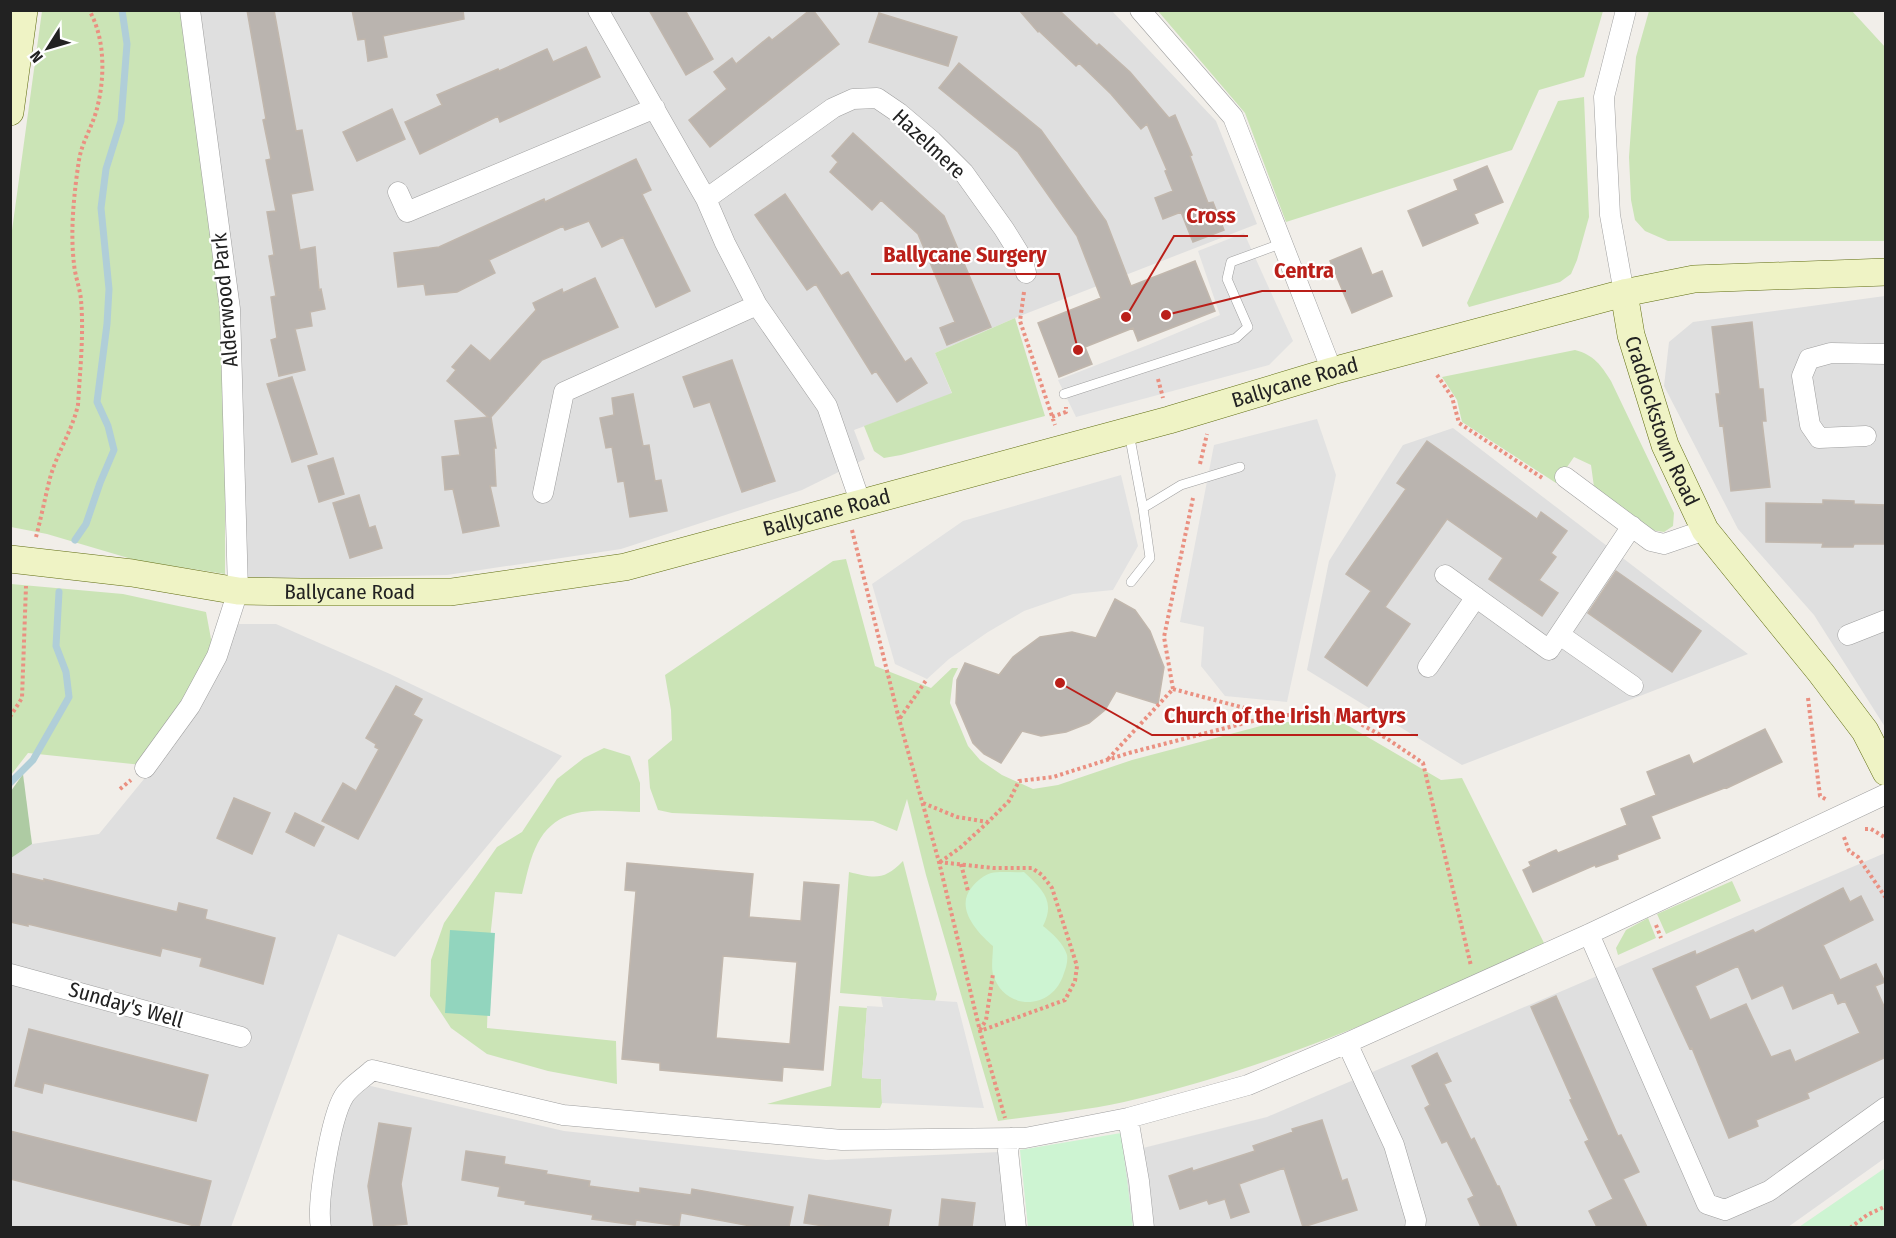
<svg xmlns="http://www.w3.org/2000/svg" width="1896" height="1238" font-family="'Fira Sans Condensed',sans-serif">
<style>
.residential{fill:#dfdfdf}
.grass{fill:#cbe4b6}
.forest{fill:#aecba3}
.park{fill:#cdf4d2}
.pitch{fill:#92d5be}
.parking{fill:#e2e2e2}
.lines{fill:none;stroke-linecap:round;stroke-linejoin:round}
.stream{stroke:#b0ced8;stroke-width:7}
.building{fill:#bab4af;stroke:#c1b7ad;stroke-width:1.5;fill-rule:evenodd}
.lane-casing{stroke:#9f9f9f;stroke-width:10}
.street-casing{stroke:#9f9f9f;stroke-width:21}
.secondary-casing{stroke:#616e13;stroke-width:28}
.path{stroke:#ea9081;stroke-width:4;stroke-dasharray:3 3;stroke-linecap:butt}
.lane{stroke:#fff;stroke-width:9}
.street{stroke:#fff;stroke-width:20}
.secondary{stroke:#eff3c5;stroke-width:27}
.labels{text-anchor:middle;stroke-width:4.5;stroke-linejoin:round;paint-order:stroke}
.street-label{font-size:21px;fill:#222;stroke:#fff}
.leader{fill:none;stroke:#ba1f19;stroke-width:2}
.callout-dot{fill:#ba1f19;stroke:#fff;stroke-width:2}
.callout-label{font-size:22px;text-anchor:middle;font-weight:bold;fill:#ba1f19;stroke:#fff;stroke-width:4.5;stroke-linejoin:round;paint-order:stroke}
</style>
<rect width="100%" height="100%" fill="#f1eee9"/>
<path class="residential" d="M197 11H1112L1216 121 1257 224 1015 318 935 353 952 394 854 430 865 459 802 490 621 549 447 575 244 580Z
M1885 296V727L1814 615 1738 529 1664 386 1669 342 1693 322Z
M1453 428 1748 654 1462 765 1307 670 1329 561 1403 445Z
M233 624H276L390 674 562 756 395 957 338 934 231 1227 11 1228V858L32 844 99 834 153 768Z
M1885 853V1158L1788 1227H1133L1123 1153 1267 1117Z
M358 1083 564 1131 826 1160 1000 1152 1008 1228H310L312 1187 320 1150Z"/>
<path class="grass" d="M42 11H185L225 310V574L135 560 47 534 11 527 10 245Z
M1158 11V10L1603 11 1584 77 1539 90 1512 150 1286 222 1245 113Z
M1649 11H1852L1885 47V241H1668L1645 231 1635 220 1631 200 1629 157 1636 57Z
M1584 97 1589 217 1577 260 1571 274 1560 282 1469 307 1467 303 1558 101Z
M1015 318 1045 416 901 455 884 458 874 451 864 426 952 393 935 353Z
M1575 350C1594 355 1601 365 1611 381L1674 513 1673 526 1664 532 1651 530 1594 487 1591 465 1574 457 1556 483 1462 422 1457 400 1442 377Z
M846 559 875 666 931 688 952 668H958L953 678 950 703 968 746 980 760 1002 775 1033 789 1058 785 1132 760 1276 722H1342L1441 780 1462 778 1545 945C1409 1007 1271 1069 1124 1102 1083 1111 1040 1115 998 1121L926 875 907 799 897 831 873 821 672 813 658 810 650 788 648 760 672 740 671 710 665 675 833 561Z
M11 584 123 594 206 612 214 655 142 765 28 753 11 775Z
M604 748 630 756 640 783V812C598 811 555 802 535 849 529 862 526 879 522 894L495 892 490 939 487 1028 616 1041 617 1084 548 1071 487 1054 451 1028 430 996 431 960 444 923 497 847 522 832 557 779 584 758Z
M903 861 937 994 935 1001 840 993 849 872C874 878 884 881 903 861Z
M1732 881 1741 901 1666 934 1657 914Z
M1648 918 1656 938 1618 955 1616 948 1626 930Z
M839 1006 867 1008 862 1078 881 1079 882 1103 880 1108 767 1104 831 1086Z"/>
<path class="forest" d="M23 774 32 844 11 858V791Z"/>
<path class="park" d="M1024 872C1042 889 1056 901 1043 926 1052 933 1064 944 1067 955 1068 961 1066 968 1064 973 1053 1011 1004 1012 993 974 991 966 993 954 993 946 978 933 954 908 972 887 977 881 984 875 991 873 1001 871 1014 873 1024 872Z
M1121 1133 1133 1227H1028L1020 1150Z
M1885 1168V1227H1799Z"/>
<path class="pitch" d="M450 930 495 933 490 1016 445 1013Z"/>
<path class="parking" d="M1244 233 1293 341 1269 365 1076 417 1058 380 1148 345 1220 315 1198 251Z
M1317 419 1336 475 1287 702 1225 696 1201 666 1204 627 1180 622 1214 445Z
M1121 475 1138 546 1113 590 1073 594 1024 611 988 632 949 659 927 679 895 664 872 584 963 521Z
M881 997 957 1002 984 1108 882 1103 881 1079 862 1078 867 1006 883 1007Z"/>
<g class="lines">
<path class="stream" d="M75 540 86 524 100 483 114 450 108 426 97 402 107 324 109 289 101 208 106 169 121 121 127 44 122 10
M10 783 33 760 69 697 66 672 56 646 59 592"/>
</g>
<path class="building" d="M247 10H274L296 131 302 130 313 190 291 194 300 250 315 247 319 290 321 289 325 309 310 312 312 326 295 329 305 370 279 376 271 340 277 338 271 297 276 296 269 256 274 255 267 212 276 211 266 160 271 159 263 120 266 119Z
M352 10H463L464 19 383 36 387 57 368 61 365 39 358 40Z
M649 10H685L713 59 686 75Z
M810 10H813L839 44 710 147 689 120 727 89 714 72 732 58 736 64 769 37 772 40Z
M1019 10H1062L1061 12 1097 46 1099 44 1130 72 1169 118 1175 115 1192 155 1190 156 1208 203 1213 202 1224 230 1193 242 1181 212 1163 219 1155 198 1173 191 1165 171 1167 170 1147 124 1141 129 1111 94 1079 63 1076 66 1039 31 1038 32Z
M879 13 957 37 948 66 869 42Z
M586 47 600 77 500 122 498 116 420 154 405 122 442 105 437 95 498 69 499 71 547 49 553 62Z
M959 63 1041 130 1106 221 1131 286 1195 261 1215 311 1138 341 1133 328 1085 347 1092 364 1059 377 1038 323 1101 298 1077 236 1018 152 939 88Z
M392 109 405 139 357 161 343 132Z
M853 133 944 216 991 327 947 345 940 328 955 322 918 234 881 200 872 210 830 172 838 162 832 156Z
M636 159 651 190 642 194 690 291 656 307 623 237 602 247 589 221 565 230 563 226 489 260 495 273 457 292 426 295 424 284 398 287 394 253 439 247 544 199 545 202Z
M1487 166 1503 202 1474 214 1478 223 1423 246 1408 211 1458 190 1454 180Z
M785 194 841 276 848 272 905 362 911 358 927 383 897 402 876 371 872 374 816 284 807 290 755 215Z
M1361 248 1372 275 1382 271 1392 296 1352 313 1330 261Z
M595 278 618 327 542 360 491 417 496 448H494L496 486H490L499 526 463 533 453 489 445 490 442 457 460 455 455 421 488 417 447 381 456 370 452 367 471 345 490 361 536 310 533 303 562 289 563 293Z
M1752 322 1759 389H1763L1766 421H1762L1770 487 1731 491 1723 425 1720 426 1716 394H1720L1712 327Z
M732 360 775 481 742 492 710 402 694 407 683 377Z
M292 377 317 454 292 462 267 384Z
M633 394 643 446 649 445 655 481 661 480 667 511 630 517 624 481 618 482 612 447 606 448 600 418 614 415 612 398Z
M1427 441 1537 519 1541 512 1567 531 1551 553 1556 557 1539 580 1558 593 1542 616 1489 579 1503 558 1447 519 1385 607 1410 624 1367 686 1325 657 1371 591 1346 574 1406 489 1397 483Z
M333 458 344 494 319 502 308 466Z
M359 495 369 528 375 526 382 548 350 558 333 503Z
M1823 500 1854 501V504L1886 505V544H1854L1853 547H1822L1823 543 1766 542V503L1823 504Z
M1616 571 1701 631 1672 672 1588 613Z
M1115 599 1135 610 1150 631 1164 667 1158 704 1116 691 1105 710 1089 723 1066 732 1041 736 1022 731 1001 763 984 754 973 743 956 703 957 680 965 663 999 675 1013 657 1040 637 1072 632 1096 638Z
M396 686 422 699 413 715 422 720 358 839 322 821 343 783 356 791 379 749 375 747 376 744 366 738Z
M1765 729 1782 762 1727 788V787L1651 816 1660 838 1617 855 1618 859 1596 867 1595 865 1533 892 1523 870 1531 866 1529 862 1556 850 1558 853 1627 825 1621 809 1656 795 1647 772 1689 755 1693 764Z
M234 798 270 813 252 854 217 838Z
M295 813 324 827 314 846 286 832Z
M627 863 753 874 749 917 801 921 804 882 839 885 823 1070 783 1067 782 1081 660 1070V1063L622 1059 636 891 625 890ZM723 956 797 962 790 1044 716 1038Z
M10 873 44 881V879L177 912 179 903 207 910 205 919 275 938 263 984 200 966 202 958 162 948 160 956 28 924V926L10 922Z
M1843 888 1850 902 1861 896 1873 920 1823 945 1840 980 1876 964 1885 982 1875 986 1886 1011V1057L1807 1093 1809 1098 1756 1120 1758 1126 1729 1138 1692 1048 1690 1049 1653 969 1695 951 1696 955 1753 930 1755 933ZM1738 966 1752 999 1783 985 1793 1009 1833 992 1838 1004 1845 1001 1860 1033 1795 1062 1790 1050 1771 1057 1746 1004 1710 1020 1695 986Z
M1556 996 1618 1136 1621 1135 1639 1172 1623 1179 1647 1227H1597L1589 1211 1613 1199 1585 1142 1589 1140 1570 1100 1572 1099 1531 1007Z
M29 1029 208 1075 196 1121 44 1083 42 1093 15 1086Z
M1437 1053 1451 1081 1444 1084 1471 1140 1474 1138 1497 1186H1499L1517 1227H1481L1468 1199 1474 1196 1447 1141 1442 1143 1425 1108 1430 1105 1412 1066Z
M1322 1120 1342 1181 1347 1179 1357 1210 1303 1227 1284 1168 1239 1184 1249 1212 1231 1218 1225 1199 1209 1204 1207 1200 1180 1209 1169 1176 1192 1168 1193 1171 1255 1151 1253 1146 1293 1132 1292 1129Z
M379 1123 411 1128 401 1184 407 1224 374 1227 368 1186Z
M10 1131 211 1181 199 1227 10 1179Z
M466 1151 505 1157 504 1164 547 1171 546 1174 590 1181 589 1186 640 1193V1188L691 1195 692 1189 793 1207 789 1227H756L681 1213 679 1226 636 1220 635 1225 592 1219 593 1215 525 1204 526 1201 498 1196 500 1187 462 1180Z
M809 1195 891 1210 888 1227H830L804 1223Z
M942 1199 975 1203 972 1227H939Z"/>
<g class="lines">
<g class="lane-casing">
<path id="lane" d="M1064 394 1236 338 1248 327 1227 279 1231 262 1283 243
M1129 433 1143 508 1181 485 1240 467
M1131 582 1150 558 1143 508"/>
</g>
<g class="street-casing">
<path id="street" d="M598 10 706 199 725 243 757 305 827 406 861 504
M1140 10 1233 117 1332 371
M398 192 407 212 655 108
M706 199 833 108 853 99 877 98 899 113 932 141 964 173 1004 229 1022 258 1026 273
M1624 293 1610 215 1604 97 1626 10
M1866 436 1819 438 1810 425 1802 376 1809 359 1831 353 1886 354
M1565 477 1651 541 1664 544 1705 530
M543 493 564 392 757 305
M1445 575 1549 650 1632 526
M1560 635 1633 686
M1848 635 1886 620
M1428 667 1476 597
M145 768 190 706 217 656 238 591 230 309 190 10
M1589 934 1707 1204 1725 1210 1769 1191 1886 1107
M10 974 241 1037
M1347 1043 1394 1145 1416 1220 1415 1228
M1128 1118 1139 1181 1144 1228
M1011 1138 1008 1151 1016 1228
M321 1228C316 1203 331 1117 344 1096 350 1086 364 1078 372 1070L563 1115 842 1140 1025 1138 1128 1118 1248 1085 1347 1043 1589 934 1886 794"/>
</g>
<g class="secondary-casing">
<g id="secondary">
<path d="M10 112 24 10"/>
<path id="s1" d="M1624 293 1631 335 1665 445 1705 530 1821 673 1865 731 1886 772"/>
<path id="s2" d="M10 559 132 573 238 591 301 592H451L625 567 1169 420 1332 371 1624 293 1694 279 1886 272"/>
</g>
</g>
<path class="path" d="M1024 292 1020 321 1055 425
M1437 375 1452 397 1459 423 1544 479
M1158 379 1163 398
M1052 417 1066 412V407
M1200 464 1207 434
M852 530 899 719 939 862 980 1031 1005 1118
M36 537C41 518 45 498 50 478 57 453 72 431 78 405 80 370 84 334 81 300 80 288 75 276 74 264 70 231 74 193 79 160 82 142 91 129 96 112 105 81 106 39 89 10
M1173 689 1164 637 1193 498
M1173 689 1271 715
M1808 698 1820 796 1827 800
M10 717 22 698 26 586
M900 718 927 679
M1108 759 1173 689
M120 789 131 780
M923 803 957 817 988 822 1009 801 1019 781 1053 777 1129 753 1272 716 1308 714 1344 715 1386 738 1423 763 1471 966
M1865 829H1871L1886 838
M1844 837 1849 851 1858 857 1886 898
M939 862 993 868H1032L1042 875 1052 888 1077 966 1075 981 1065 1000 980 1031
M940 862 961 847 987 823
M961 864 968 891
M1656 925 1661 938
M980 1030 986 1020 993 974
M1850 1228 1867 1215 1886 1206"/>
<use href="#lane" class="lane"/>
<use href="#street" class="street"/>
<use href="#secondary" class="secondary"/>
</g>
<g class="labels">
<g class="street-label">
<text transform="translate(929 144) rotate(43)" y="7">Hazelmere</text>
<text transform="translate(225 300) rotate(-95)" y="7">Alderwood Park</text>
<text dy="7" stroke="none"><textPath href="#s2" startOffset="1314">Ballycane Road</textPath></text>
<text dy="7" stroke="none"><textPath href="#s1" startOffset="134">Craddockstown Road</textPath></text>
<text dy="7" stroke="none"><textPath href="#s2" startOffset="828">Ballycane Road</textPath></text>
<text dy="7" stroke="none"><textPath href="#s2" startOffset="342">Ballycane Road</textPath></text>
<text transform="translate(126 1005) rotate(16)" y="7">Sunday's Well</text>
</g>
</g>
<path class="leader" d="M1126 317L1174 236H1248M1078 350L1059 274H871M1166 315L1262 291H1346M1060 683L1152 735H1418"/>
<g class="callout-dot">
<circle cx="1126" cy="317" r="6"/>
<circle cx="1078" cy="350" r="6"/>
<circle cx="1166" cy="315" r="6"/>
<circle cx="1060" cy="683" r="6"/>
</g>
<g class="callout-label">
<text x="1211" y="223">Cross</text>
<text x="965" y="262">Ballycane Surgery</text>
<text x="1304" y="278">Centra</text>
<text x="1285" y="723">Church of the Irish Martyrs</text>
</g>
<rect width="1896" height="1238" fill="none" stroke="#222222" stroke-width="24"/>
<g transform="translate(48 48) rotate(233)" stroke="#ffffff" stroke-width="4.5" paint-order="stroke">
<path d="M0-4.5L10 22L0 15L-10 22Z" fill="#222222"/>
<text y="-9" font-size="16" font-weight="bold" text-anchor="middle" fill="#222222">N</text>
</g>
</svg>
